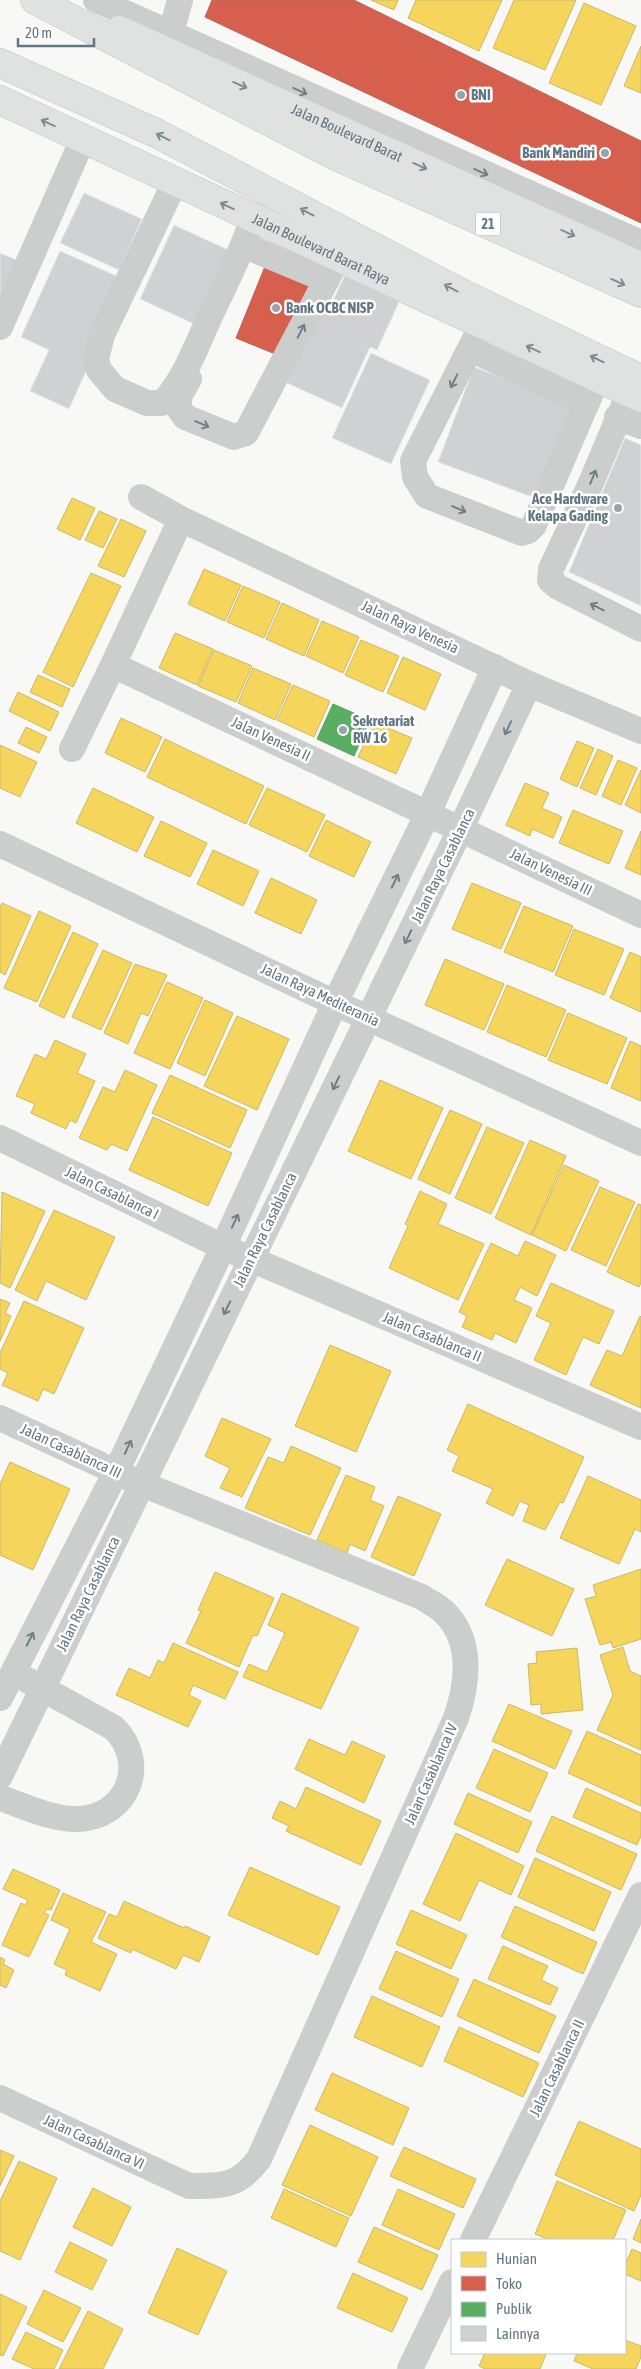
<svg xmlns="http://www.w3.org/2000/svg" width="641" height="2369" font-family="'Asap Condensed',sans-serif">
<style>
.homes{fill:#f6d55c;stroke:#cab967}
.shops{fill:#d6604d;stroke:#b3675d}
.public{fill:#5aae61;stroke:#5c9e6b}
.building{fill:#cfd1d2;stroke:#e7e7e6}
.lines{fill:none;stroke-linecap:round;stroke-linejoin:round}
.major-casing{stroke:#d3d5d5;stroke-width:30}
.highway-casing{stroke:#d4d5d5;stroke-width:30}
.minor{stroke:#cccece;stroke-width:26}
.major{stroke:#e0e1e1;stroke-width:28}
.highway{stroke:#e0e1e1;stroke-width:28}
.oneway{stroke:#7b8c95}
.oneway2{stroke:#6d808a}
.poi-dot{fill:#96a4ab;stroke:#fff;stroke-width:2}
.labels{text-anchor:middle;stroke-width:5;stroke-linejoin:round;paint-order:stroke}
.shield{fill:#fff;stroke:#91a0a8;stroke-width:1}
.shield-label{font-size:14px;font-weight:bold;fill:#627782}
.poi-label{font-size:15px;font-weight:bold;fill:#627782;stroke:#fff;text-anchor:start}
.street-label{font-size:15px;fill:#627782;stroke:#fff}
</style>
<rect width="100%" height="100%" fill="#f8f8f7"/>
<path class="homes" d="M371 0H398L394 10Z
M416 0H502L479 51 408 18Z
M514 0H576L545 70 493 48Z
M584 3 636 26 601 105 549 83Z
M641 46V93L624 86Z
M72 498 95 508 80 540 57 529Z
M99 511 117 519 103 548 85 540Z
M121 519 146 531 124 577 98 566Z
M204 569 241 585 225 621 188 604Z
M91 573 121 586 73 687 43 672Z
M243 586 280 602 264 638 227 622Z
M282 603 319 620 304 656 266 639Z
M322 621 359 637 343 673 306 656Z
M175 633 213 649 197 685 159 668Z
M361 640 399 656 383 692 345 675Z
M214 650 252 666 236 702 198 686Z
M403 657 441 674 425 710 387 693Z
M253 668 291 684 275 720 238 703Z
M38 675 70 689 62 707 30 692Z
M293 685 330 701 314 737 277 720Z
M18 692 59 712 50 731 9 711Z
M121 718 162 737 145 772 105 753Z
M374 722 412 738 396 774 358 757Z
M26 727 47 737 39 753 18 743Z
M165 739 264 786 246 824 147 777Z
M577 741 594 748 577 787 560 779Z
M0 745 37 762 20 797 0 788Z
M598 749 613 756 596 795 580 788Z
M618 760 637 768 621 805 602 796Z
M641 770V813L625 805Z
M525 783 549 793 542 808 562 817 553 838 532 829 530 836 506 825Z
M93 788 154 817 137 852 76 823Z
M267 788 325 815 307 852 249 825Z
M573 810 623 831 609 864 559 843Z
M326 820 371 842 354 877 309 856Z
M161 821 207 843 190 877 144 856Z
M641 831V875L625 868Z
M213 850 259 871 243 906 197 884Z
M271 878 317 900 301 934 255 913Z
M472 883 521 903 501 949 452 929Z
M2 903 31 916 5 975 0 972V907Z
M524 906 573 926 553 972 504 952Z
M39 911 71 926 37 1002 4 988Z
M574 929 624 949 604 995 555 975Z
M73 932 98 944 64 1018 39 1006Z
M103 950 132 963 101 1030 72 1017Z
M630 952 641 957V1012L610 998Z
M445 959 504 984 484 1030 425 1005Z
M135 964 167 975 148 1016 141 1013 128 1044 104 1033Z
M167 982 203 998 170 1069 134 1053Z
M507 985 566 1010 546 1057 487 1032Z
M205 1000 233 1013 205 1076 177 1063Z
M568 1013 627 1038 607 1084 548 1060Z
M237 1016 289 1039 257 1110 204 1086Z
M55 1040 86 1054 77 1073 95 1081 76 1123 70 1120 66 1129 31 1113 35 1104 16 1096 35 1054 46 1059Z
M630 1041 641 1046V1101L611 1088Z
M125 1070 157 1085 127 1151 111 1144 107 1150 79 1138 103 1087 115 1092Z
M170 1075 247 1110 230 1148 152 1113Z
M380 1080 443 1108 411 1179 348 1151Z
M450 1110 482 1124 450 1194 418 1179Z
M153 1117 232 1153 208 1206 129 1170Z
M487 1127 524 1143 491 1214 455 1198Z
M530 1140 566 1156 531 1235 495 1218Z
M564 1165 599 1181 566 1251 532 1235Z
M600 1187 635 1202 606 1266 571 1250Z
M420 1191 447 1204 438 1224 484 1244 458 1300 389 1268 408 1226 405 1224Z
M2 1192 45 1211 10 1288 0 1283Z
M638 1204 641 1205V1283L639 1287 607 1272Z
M54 1210 115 1237 86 1300 46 1281 37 1301 15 1290Z
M525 1241 556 1255 537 1296 520 1287 514 1300 532 1308 516 1343 495 1333 492 1340 462 1327 467 1316 459 1312 491 1243 518 1256Z
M551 1283 614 1311 599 1344 583 1337 566 1375 534 1360 551 1323 536 1316Z
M0 1299 10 1303 5 1313 11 1316 0 1341Z
M24 1301 84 1328 54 1394 43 1389 38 1401 2 1385 8 1373 0 1369V1353Z
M640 1316 641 1317V1408L590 1385 607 1350 622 1356Z
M330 1345 391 1371 356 1452 295 1426Z
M468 1404 584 1457 563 1503 560 1502 545 1530 523 1521 529 1505 520 1501 513 1516 486 1503 493 1489 452 1471 459 1456 447 1450Z
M222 1418 271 1439 242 1497 220 1488 230 1468 205 1456Z
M291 1446 341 1468 310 1535 245 1508 268 1457 284 1463Z
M10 1462 70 1489 33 1570 0 1555V1484Z
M346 1475 375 1487 370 1500 384 1506 365 1551 350 1544 347 1553 317 1540Z
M588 1476 641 1500V1532L635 1529 619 1564 560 1538Z
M398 1496 441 1514 414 1576 371 1557Z
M507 1559 574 1589 552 1636 485 1605Z
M641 1569V1639L613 1648 611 1642 600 1645 585 1599 596 1596 593 1585Z
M215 1572 274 1598 257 1636 253 1635 239 1667 186 1643 201 1611 198 1610Z
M282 1593 359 1628 321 1709 243 1677 249 1664 267 1672 285 1633 268 1625Z
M173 1643 238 1672 225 1699 193 1685 189 1695 201 1701 188 1727 116 1695 129 1668 150 1678 158 1660 164 1663Z
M623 1647 630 1671 641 1676V1750L597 1730 613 1695 600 1655Z
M577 1648 583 1710 541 1714V1704L531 1705 528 1664 537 1663 536 1652Z
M509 1704 572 1731 555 1769 492 1741Z
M587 1731 641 1755V1806L568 1773Z
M309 1739 345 1755 352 1741 385 1756 364 1803 295 1769Z
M494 1749 548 1773 530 1812 476 1788Z
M306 1787 381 1821 361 1865 286 1831 289 1826 272 1818 280 1801 296 1809Z
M586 1788 641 1813V1836L637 1845 573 1817Z
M468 1793 532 1822 518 1853 454 1824Z
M552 1816 637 1854 621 1890 536 1851Z
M456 1833 524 1866 511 1895 479 1880 460 1921 423 1904Z
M535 1858 611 1892 594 1931 518 1897Z
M250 1867 340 1907 318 1955 228 1915Z
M13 1869 60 1890 51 1910 47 1909 44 1913 49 1915 29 1957 2 1945 21 1903 25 1905 28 1900 3 1889Z
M63 1893 106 1912 91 1942 117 1954 100 1991 65 1975 67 1970 54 1964 70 1929 51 1920Z
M124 1901 184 1928 185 1926 210 1937 199 1962 183 1955 176 1969 132 1949 131 1953 98 1938 109 1914 117 1917Z
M515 1906 597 1942 583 1974 501 1937Z
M411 1910 467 1935 451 1969 396 1944Z
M503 1946 548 1966 541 1980 558 1988 550 2005 488 1979Z
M396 1951 459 1979 442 2017 379 1989Z
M0 1957 5 1960 3 1964 14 1970 6 1988 0 1985Z
M474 1979 556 2016 539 2053 457 2016Z
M372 1996 440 2027 422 2067 354 2037Z
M459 2027 539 2063 523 2097 444 2061Z
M332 2073 409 2108 393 2145 315 2110Z
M579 2121 641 2149V2195L634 2211 555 2175Z
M310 2125 378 2157 351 2216 282 2185Z
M404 2147 476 2179 463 2208 390 2176Z
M0 2150 14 2156 0 2186Z
M19 2161 57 2178 20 2260 0 2251V2201Z
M557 2181 626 2210 613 2240H551L535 2234Z
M93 2188 131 2207 112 2246 73 2227Z
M284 2189 349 2218 336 2247 271 2218Z
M398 2189 455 2214 439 2250 382 2225Z
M641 2219V2243L633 2239Z
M374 2227 438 2255 422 2290 358 2262Z
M70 2242 107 2260 92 2290 55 2272Z
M177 2248 227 2271 198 2335 148 2313Z
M632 2249 641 2253V2281L625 2274V2265Z
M353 2273 408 2298 392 2332 337 2308Z
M44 2290 81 2308 63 2342 27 2324Z
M0 2294 27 2307 3 2356 0 2355Z
M88 2311 123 2329 103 2369H59Z
M26 2332 63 2350 54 2369H34L12 2359Z
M625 2340 641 2346V2357L636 2369H593L574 2361 577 2353H625Z
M485 2353H544L546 2354 540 2369H485L479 2366Z"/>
<path class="shops" d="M212 0H354L641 141V223L205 17Z
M268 259 317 279 285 358 236 338Z"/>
<path class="public" d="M333 704 370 720 354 756 317 739Z"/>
<path class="building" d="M84 193 142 219 119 270 60 243Z
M174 225 235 253 201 327 140 299Z
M60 251 121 278 91 360 69 409 30 391 49 350 21 337Z
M0 253 17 260 0 296Z
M345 275 400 300 377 350 370 347 342 408 287 383 321 309 328 312Z
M371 353 430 380 391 464 332 438Z
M474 367 580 407 543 501 438 462Z
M625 438 641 445V606L569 572Z"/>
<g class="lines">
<g class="major-casing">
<g id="major">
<path id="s1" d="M119 30 641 266"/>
<path id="s2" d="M0 100 641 398"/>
</g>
</g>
<g class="highway-casing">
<path id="highway" d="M35 0 334 155 641 293
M0 63 156 133 465 295 641 379"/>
</g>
<path class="minor" d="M96 0 641 243
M171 33 180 0
M175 182 102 335 96 359 99 370 115 389 147 403H162C183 383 198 343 210 316 225 284 242 252 253 218
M255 250 327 280
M482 325 413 461 415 477 427 496 522 533 528 531 534 525 597 379
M0 327 83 139
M470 349 587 403
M189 379 180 395 178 407 185 417 234 437 246 433 338 258
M629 393 590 485 551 569 550 580 558 587 641 629
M617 417 641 426
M141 497 181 519 529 684 641 731
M113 665 641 915
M72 749 113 665 181 519
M0 844 335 1003 641 1143
M0 1138 223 1247 641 1427
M0 1418 142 1484 422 1597C429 1602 438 1606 444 1612 473 1640 468 1683 456 1718L259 2159C238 2187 222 2186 189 2186L0 2098
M0 1698 116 1472 223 1247 335 1003 428 813 495 667
M0 1776 461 828 529 684
M0 1798C25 1806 52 1820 78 1819 128 1817 149 1763 114 1728L27 1680
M473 2240 641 1895
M410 2369 452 2282"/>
<use href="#major" class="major"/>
<use href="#highway" class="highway"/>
</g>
<defs><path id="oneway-shaft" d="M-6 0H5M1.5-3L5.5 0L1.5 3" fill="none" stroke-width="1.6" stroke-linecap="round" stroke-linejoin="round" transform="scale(1.25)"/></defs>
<g class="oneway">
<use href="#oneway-shaft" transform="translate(240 85) rotate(24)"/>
<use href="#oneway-shaft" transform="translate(48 123) rotate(-155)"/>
<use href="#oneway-shaft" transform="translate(163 137) rotate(-153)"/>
<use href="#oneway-shaft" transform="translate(420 166) rotate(24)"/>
<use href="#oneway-shaft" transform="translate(227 206) rotate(-155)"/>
<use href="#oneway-shaft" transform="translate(307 212) rotate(-152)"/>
<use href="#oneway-shaft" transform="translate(568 233) rotate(24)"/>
<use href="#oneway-shaft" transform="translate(618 282) rotate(24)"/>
<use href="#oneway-shaft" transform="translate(451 288) rotate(-152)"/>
<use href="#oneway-shaft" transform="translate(533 349) rotate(-155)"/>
<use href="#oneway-shaft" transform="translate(597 359) rotate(-154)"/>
</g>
<g class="oneway2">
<use href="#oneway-shaft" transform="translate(300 91) rotate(24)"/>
<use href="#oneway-shaft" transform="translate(481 172) rotate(24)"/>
<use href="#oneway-shaft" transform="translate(301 331) rotate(-63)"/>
<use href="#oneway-shaft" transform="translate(454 381) rotate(117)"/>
<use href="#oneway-shaft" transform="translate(202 424) rotate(23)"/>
<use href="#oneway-shaft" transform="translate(593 477) rotate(-68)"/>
<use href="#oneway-shaft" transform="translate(459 509) rotate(23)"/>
<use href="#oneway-shaft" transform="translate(597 607) rotate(-153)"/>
<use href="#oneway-shaft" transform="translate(508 728) rotate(115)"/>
<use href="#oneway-shaft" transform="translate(395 881) rotate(-64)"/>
<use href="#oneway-shaft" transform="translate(408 937) rotate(116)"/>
<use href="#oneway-shaft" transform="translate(336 1083) rotate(116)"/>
<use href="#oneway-shaft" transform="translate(235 1221) rotate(-65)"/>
<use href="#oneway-shaft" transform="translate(227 1308) rotate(116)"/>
<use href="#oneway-shaft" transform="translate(128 1447) rotate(-65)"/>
<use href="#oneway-shaft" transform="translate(30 1639) rotate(-63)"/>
</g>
<g class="poi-dot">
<circle cx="461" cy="95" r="5"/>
<circle cx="605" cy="153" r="5"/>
<circle cx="276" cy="308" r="5"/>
<circle cx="618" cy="508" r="5"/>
<circle cx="343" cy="730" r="5"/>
</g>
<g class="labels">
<rect class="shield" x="475.5" y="212.5" width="25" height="23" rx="4"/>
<g class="shield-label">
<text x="488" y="229">21</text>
</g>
<g class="poi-label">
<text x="471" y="100">BNI</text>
<text x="595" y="158" text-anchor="end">Bank Mandiri</text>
<text x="286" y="313">Bank OCBC NISP</text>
<text x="608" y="504" text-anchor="end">Ace Hardware<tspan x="608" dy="17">Kelapa Gading</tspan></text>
<text x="353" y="726">Sekretariat<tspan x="353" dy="17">RW 16</tspan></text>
</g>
<g class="street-label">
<text dy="5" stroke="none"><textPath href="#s1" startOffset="250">Jalan Boulevard Barat</textPath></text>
<text dy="5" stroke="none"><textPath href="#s2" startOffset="354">Jalan Boulevard Barat Raya</textPath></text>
<text transform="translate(410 627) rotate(25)" y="5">Jalan Raya Venesia</text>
<text transform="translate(271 739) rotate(25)" y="5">Jalan Venesia II</text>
<text transform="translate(443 866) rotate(-64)" y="5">Jalan Raya Casablanca</text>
<text transform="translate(551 872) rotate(26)" y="5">Jalan Venesia III</text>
<text transform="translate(320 995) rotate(25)" y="5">Jalan Raya Mediterania</text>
<text transform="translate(112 1193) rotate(26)" y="5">Jalan Casablanca I</text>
<text transform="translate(265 1230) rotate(-64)" y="5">Jalan Raya Casablanca</text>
<text transform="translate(432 1337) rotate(23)" y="5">Jalan Casablanca II</text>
<text transform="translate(71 1451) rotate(25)" y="5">Jalan Casablanca III</text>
<text transform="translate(88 1594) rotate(-64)" y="5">Jalan Raya Casablanca</text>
<text transform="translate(431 1774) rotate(-66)" y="5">Jalan Casablanca IV</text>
<text transform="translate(557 2068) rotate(-64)" y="5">Jalan Casablanca II</text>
<text transform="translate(94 2142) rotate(25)" y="5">Jalan Casablanca VI</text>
</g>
</g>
<rect x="451" y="2239" width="175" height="115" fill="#ffffff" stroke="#c0c9cd"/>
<rect x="461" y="2252" width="25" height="15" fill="#f6d55c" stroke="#c0c9cd"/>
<text x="496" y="2264" font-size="15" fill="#627782">Hunian</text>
<rect x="461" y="2276" width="25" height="15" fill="#d6604d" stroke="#c0c9cd"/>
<text x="496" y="2289" font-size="15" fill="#627782">Toko</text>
<rect x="461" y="2302" width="25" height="15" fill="#5aae61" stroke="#c0c9cd"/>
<text x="496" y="2314" font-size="15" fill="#627782">Publik</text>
<rect x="461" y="2326" width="25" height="15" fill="#cfd1d2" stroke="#c0c9cd"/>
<text x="496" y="2339" font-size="15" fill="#627782">Lainnya</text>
<path d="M18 38v8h76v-8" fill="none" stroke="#627782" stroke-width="2.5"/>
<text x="25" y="38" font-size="15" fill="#627782" stroke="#ffffff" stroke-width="4" paint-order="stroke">20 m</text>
</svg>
